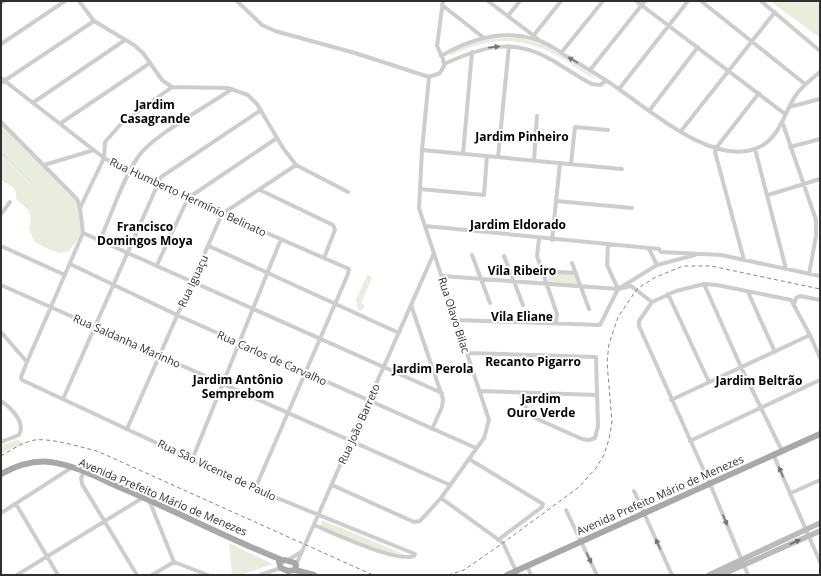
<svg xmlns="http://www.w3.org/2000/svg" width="821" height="576" font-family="'Open Sans',sans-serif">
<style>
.green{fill:#e8edde}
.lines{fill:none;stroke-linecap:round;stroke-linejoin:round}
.stream{stroke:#c9e5ee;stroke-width:1}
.minor{stroke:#cdcdcd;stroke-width:4}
.secondary{stroke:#bababa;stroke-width:5.5}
.primary{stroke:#a8a8a8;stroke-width:6}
.rail{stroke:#858585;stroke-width:1;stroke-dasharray:4 3;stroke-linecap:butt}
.oneway{fill:#777}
.oneway2{fill:#6e6e6e}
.labels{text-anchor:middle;stroke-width:4;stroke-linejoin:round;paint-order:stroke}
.street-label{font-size:11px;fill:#303030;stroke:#fff}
.neighbourhood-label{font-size:12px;font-weight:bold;fill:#000;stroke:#fff}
</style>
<rect width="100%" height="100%" fill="#fff"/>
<path class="green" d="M770 1H820V38Z
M507 38H520L544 45 597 78C587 77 574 66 565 60 523 35 494 36 451 55L449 54C465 42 488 38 507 38Z
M1 124 77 199 82 233 69 251 61 253 50 250 35 242 29 229 31 219 29 211 16 199C18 188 9 185 1 180Z
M546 272 574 274 578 284 549 282Z
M368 274 372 278 361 303 365 305 361 311 358 309 356 300Z
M18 440 24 443 1 453V445Z
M322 520 406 555 380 550 320 526Z
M229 543 273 564 241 575H232Z"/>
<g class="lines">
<path class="stream" d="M1 152 34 185"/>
<path class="minor" d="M79 1 94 21 134 45 143 53 162 80 172 87 228 88 248 95 257 104 283 148 296 165 348 192
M237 1 262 25 275 31 355 53 429 77
M488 1 538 39
M636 1 785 114
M701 1 805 84
M761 1 820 51
M1 3 4 1
M442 5 484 38
M508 16 520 1
M534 35 561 1
M1 44 65 1
M561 53 603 1
M441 56C470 39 504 29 537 40 548 43 557 50 566 56 584 67 603 77 620 90 654 113 711 164 755 149 780 140 783 114 796 95 802 86 812 79 820 72
M444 64C482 47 512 37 550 59 564 67 578 77 592 84L600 85 606 81
M590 70 645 1
M429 77 440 73 444 66 443 59 437 46 443 1
M1 78 104 158 157 185 349 269 348 274 255 489
M1 83 94 21
M619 89 688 1
M34 102 125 40
M789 107 820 99
M649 111 698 47
M1 122 77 199 80 208 83 233 27 362 21 377 22 380 255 489 415 554 414 556
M61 123 150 63
M783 124 816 220V236L809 274
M681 131 775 12
M790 147 820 139
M755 149 786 269
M422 150 622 169
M463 154 472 52
M498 157 509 46
M534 160 537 116
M571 164 575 127 608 130
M44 165 94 150
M420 189 484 195 487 156
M260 190 333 225 335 230 324 258
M768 195 820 179
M556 201 632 208
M80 208 104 158 105 142 121 124 172 87
M1 214 10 202
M425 226 659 249 661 252 721 255 820 276
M83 233 442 393
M539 239 537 256 557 314 556 323
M100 240C111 216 123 178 138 157 152 136 209 105 232 89
M552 240 560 163
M608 245 607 265 618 289
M1 246 65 275
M209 246 399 333
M649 249 657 265
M472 255 490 303
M504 256 523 305
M744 260 715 152 716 148 759 93
M572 263 589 309
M70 264 177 315 476 448
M157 265 188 198 277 138
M542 271 576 273
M442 276 618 289 631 286 652 302
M704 284 741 367 782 451
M1 285 450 485
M748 292 775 352
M668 294 709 382
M794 304 796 298 800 296 820 300
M411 305 443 399 442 407 432 429
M456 320 600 325 618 289 657 265 695 255
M1 332 27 362
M467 353 596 357 598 426 595 438 589 440 582 439 535 418 524 405 521 393
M480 391 597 395
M63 399 161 177 261 110
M671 400 810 335
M1 401C11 408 26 422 19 435L1 442
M127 429 222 214 296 165
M690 441 820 380
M773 454 820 562
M469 459 543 504 542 507 498 540
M192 460 281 239
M84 472 81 478 82 484 137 575
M332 485 414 522 420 521 441 498 484 438 489 420 419 208 422 150 429 77
M634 491 672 575
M791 493 820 480
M441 498 503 543 518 575
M149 500 174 562 208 575
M16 504 58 575
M566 510 597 575
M1 513 71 468
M314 525C333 533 397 563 414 556
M288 560 301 552
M296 565 434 253
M527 566 531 575
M17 575 144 497
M152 575 174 562
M260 575 281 568
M748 575 710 484 639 326V321L652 302 676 291 704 284 717 285 791 300 810 335 820 358"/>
<path class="secondary" d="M709 575 820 523
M721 575 820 531"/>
<path class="primary" d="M1 474C16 466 33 460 50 462 74 465 97 477 119 487 174 510 226 538 282 560
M285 560 295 563 296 566 295 570 288 571 281 568 279 562Z
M295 570 314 575
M507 575 820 434"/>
<path class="rail" d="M1 456C11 450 23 442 35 440 52 438 80 447 97 451L373 575
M448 575 464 570 503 543 579 487 596 468 604 455 609 439 612 422 607 362 609 344 618 317 637 289 654 278 683 266H711L820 289"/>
</g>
<defs><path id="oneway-solid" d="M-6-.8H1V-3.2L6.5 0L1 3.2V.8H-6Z"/></defs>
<g class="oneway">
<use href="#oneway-solid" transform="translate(494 47) rotate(-7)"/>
<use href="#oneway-solid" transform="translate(573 60) rotate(-149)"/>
<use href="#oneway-solid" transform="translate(781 472) rotate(-114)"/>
<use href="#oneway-solid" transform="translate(725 520) rotate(67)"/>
<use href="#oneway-solid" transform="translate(658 544) rotate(-114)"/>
<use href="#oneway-solid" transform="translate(589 558) rotate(65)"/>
</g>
<use class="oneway2" href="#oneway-solid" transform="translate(795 542) rotate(-24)"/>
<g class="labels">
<g class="street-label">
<text transform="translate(188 197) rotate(25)" y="4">Rua Humberto Hermínio Belinato</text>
<text transform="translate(193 281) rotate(-65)" y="4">Rua Iguaçu</text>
<text transform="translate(454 315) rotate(72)" y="4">Rua Olavo Bilac</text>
<text transform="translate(127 341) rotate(24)" y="4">Rua Saldanha Marinho</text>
<text transform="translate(272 358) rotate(24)" y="4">Rua Carlos de Carvalho</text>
<text transform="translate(359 424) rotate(-66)" y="4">Rua João Barreto</text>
<text transform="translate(217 470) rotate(25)" y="4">Rua São Vicente de Paulo</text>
<text transform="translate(660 495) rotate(-24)" y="4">Avenida Prefeito Mário de Menezes</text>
<text transform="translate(163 497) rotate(23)" y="4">Avenida Prefeito Mário de Menezes</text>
</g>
<g class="neighbourhood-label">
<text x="155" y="109">Jardim<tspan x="155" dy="14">Casagrande</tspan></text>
<text x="522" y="141">Jardim Pinheiro</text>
<text x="518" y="229">Jardim Eldorado</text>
<text x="145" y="231">Francisco<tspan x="145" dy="14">Domingos Moya</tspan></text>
<text x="522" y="275">Vila Ribeiro</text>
<text x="522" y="321">Vila Eliane</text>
<text x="533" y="366">Recanto Pigarro</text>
<text x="433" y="373">Jardim Perola</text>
<text x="238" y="384">Jardim Antônio<tspan x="238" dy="14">Semprebom</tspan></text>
<text x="759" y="385">Jardim Beltrão</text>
<text x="541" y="403">Jardim<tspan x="541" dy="14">Ouro Verde</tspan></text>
</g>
</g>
<rect width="821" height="576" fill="none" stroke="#303030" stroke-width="4"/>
</svg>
